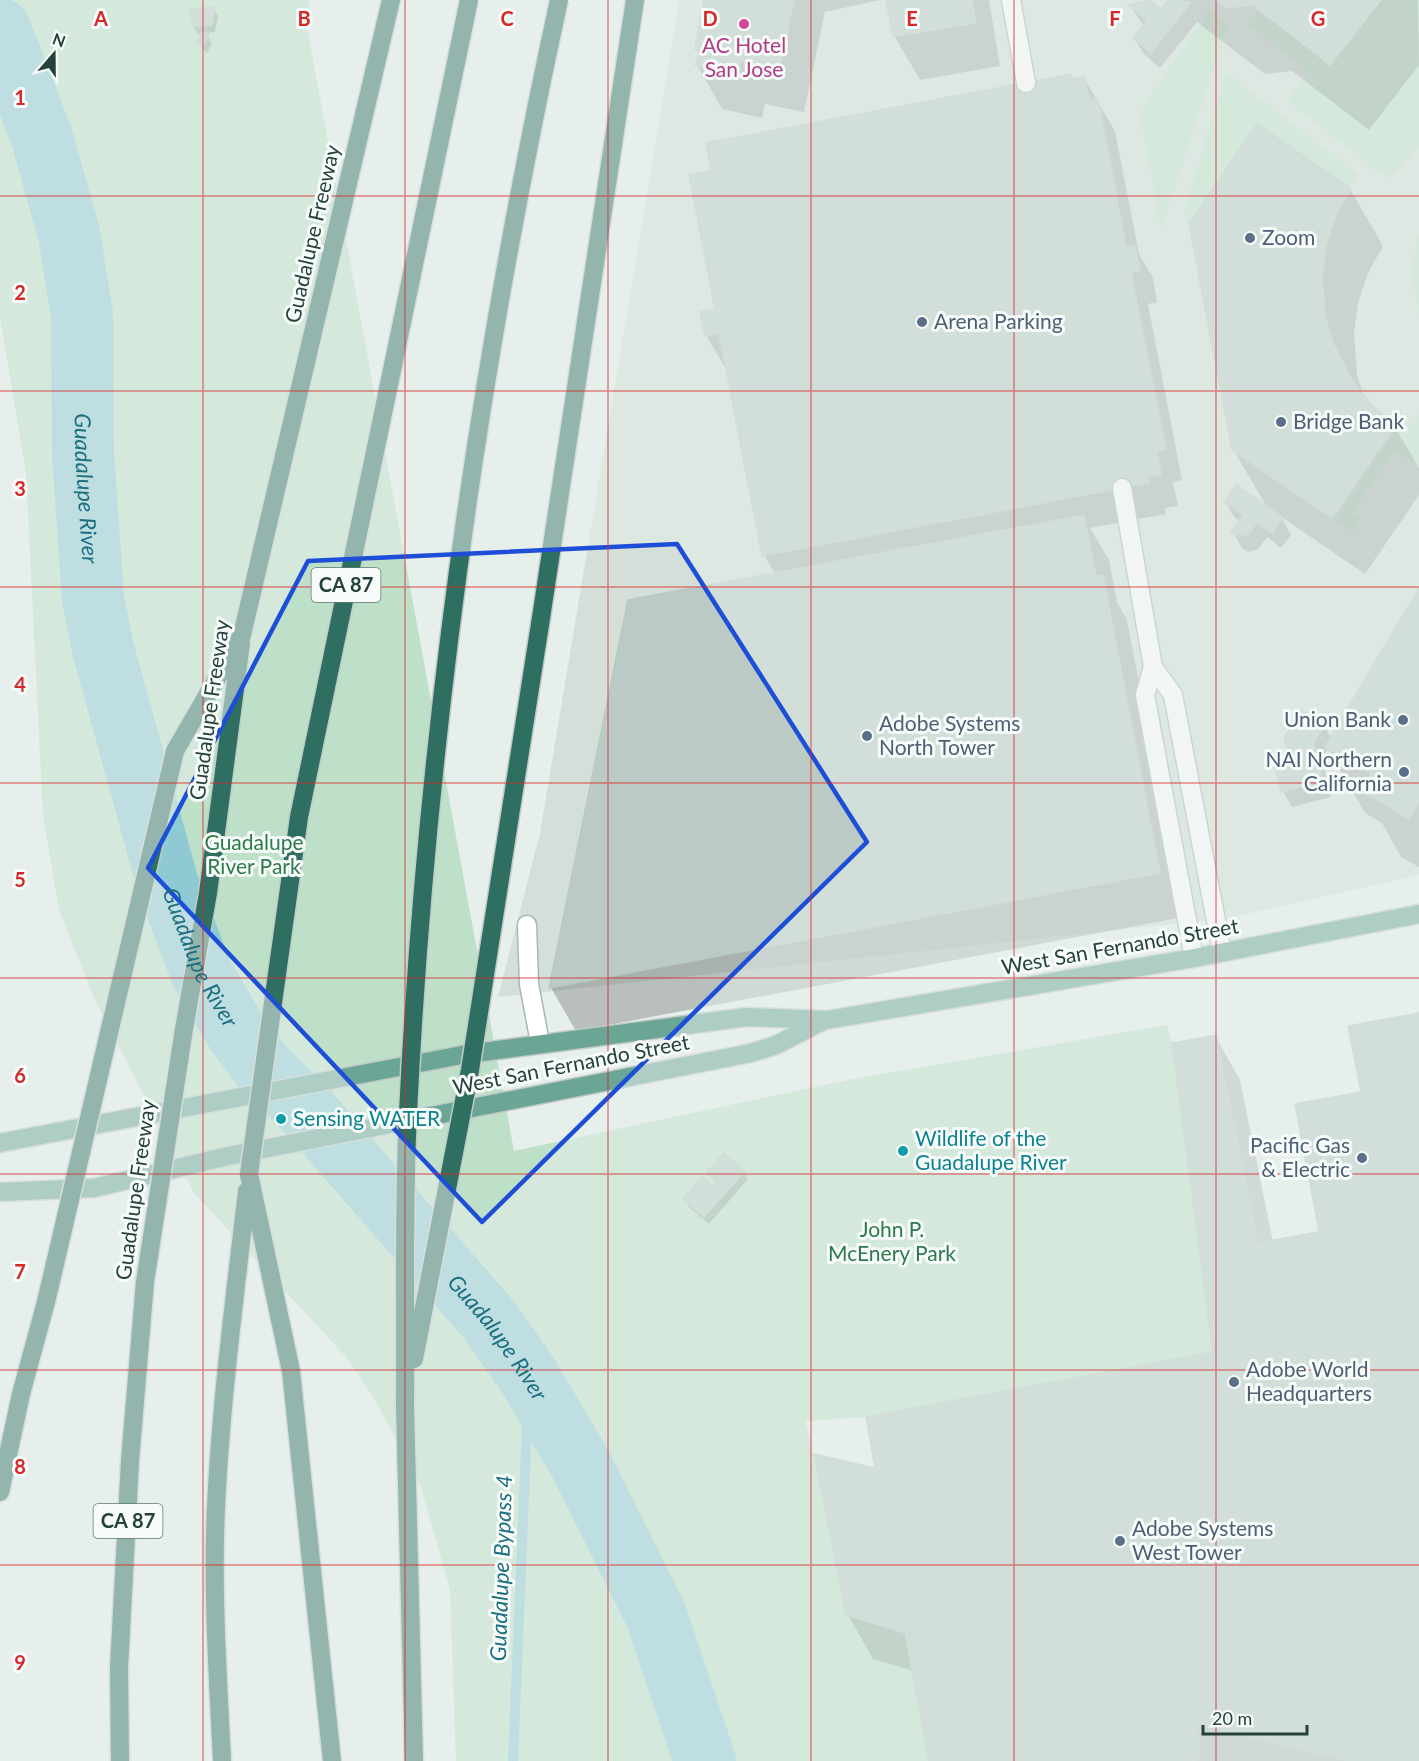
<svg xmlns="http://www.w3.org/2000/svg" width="1419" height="1761" font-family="Lato,sans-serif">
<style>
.built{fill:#d4dfda}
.green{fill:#bfe0c8}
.shadow{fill:#0003}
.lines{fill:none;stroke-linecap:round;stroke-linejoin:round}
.stream{stroke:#8ec9d4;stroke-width:10}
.river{stroke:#8ec9d4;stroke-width:62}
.building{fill:#bbcac4;stroke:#b8c9c2;stroke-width:1.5}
.minor-casing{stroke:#a8b8b2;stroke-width:21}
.major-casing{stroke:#c2cac8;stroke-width:21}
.highway-casing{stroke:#c2cac8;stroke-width:21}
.minor{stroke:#fff;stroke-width:18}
.major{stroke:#6aa596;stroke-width:18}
.highway{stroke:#2f6f62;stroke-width:18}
.highway-bridge-casing{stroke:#c2cac8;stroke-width:21;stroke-linecap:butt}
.highway-bridge{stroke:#2f6f62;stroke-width:18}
.marked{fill:none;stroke:#1d4ed8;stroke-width:4.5;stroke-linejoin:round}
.grid{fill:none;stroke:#d62828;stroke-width:1.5;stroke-opacity:0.55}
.hotel-dot{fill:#d1479c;stroke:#f7fbf9;stroke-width:2}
.service-dot{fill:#5c6f8a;stroke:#f7fbf9;stroke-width:2}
.culture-dot{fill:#0f9aa8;stroke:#f7fbf9;stroke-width:2}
.labels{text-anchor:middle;stroke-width:6;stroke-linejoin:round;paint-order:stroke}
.shield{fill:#f7fbf9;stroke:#637a73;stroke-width:1.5}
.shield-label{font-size:20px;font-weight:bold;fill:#24423a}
.hotel-label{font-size:21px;fill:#b23c85;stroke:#f7fbf9}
.street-label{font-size:21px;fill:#24423a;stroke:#f7fbf9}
.service-label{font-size:21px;fill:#4e5e75;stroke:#f7fbf9;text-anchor:start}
.park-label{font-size:21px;fill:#2d7a4b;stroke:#f7fbf9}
.culture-label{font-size:21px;fill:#0d838f;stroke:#f7fbf9;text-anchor:start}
.water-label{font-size:22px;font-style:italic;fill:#1c6f80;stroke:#f7fbf9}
.grid-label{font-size:20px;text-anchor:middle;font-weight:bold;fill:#d62828;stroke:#f7fbf9;stroke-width:6;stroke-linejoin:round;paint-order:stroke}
</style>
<rect width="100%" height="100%" fill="#e6efeb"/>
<path class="built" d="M679 0H1419V875L1229 918 498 997 540 833Z"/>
<path class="green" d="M0 0H310L306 22 514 1151 848 1080 1167 1025 1172 1043 1213 1352 866 1417 806 1421 846 1615 905 1633 929 1761H456L450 1590 420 1484 375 1400 348 1359 194 1193 95 1000 59 910 43 816 26 473 0 318Z
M1381 0H1419V147L1388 179 1288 101 1308 72 1246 23 1259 10 1330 64Z
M1209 10 1228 24 1161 230 1140 112Z
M1226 73 1358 174 1351 188 1257 125 1189 224 1184 212Z
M1419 233V314L1411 272Z
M1419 415V465L1393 452 1352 513 1360 519 1353 532 1336 520 1397 429 1406 433Z"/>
<path class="shadow" d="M706 0H880L825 12 804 112 765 104 762 118 722 109 697 65 700 55 696 48Z
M888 0H989L1000 66 920 80 895 37Z
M1169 0H1418L1419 65 1369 130 1292 71 1265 74 1197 22 1160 68 1144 54 1134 38 1144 26 1130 6 1162 11Z
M214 8 218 16 215 32 198 34 193 26Z
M207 36 212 43 207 53 198 43Z
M1084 78 1115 131 1139 254 1153 278 1157 302 1148 304 1182 480 1173 482 1178 506 1165 508 1166 514 1090 528 1109 560 1117 602 1127 620 1184 917 576 1031 551 988 629 601 775 574 764 555 727 366H724L706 335 717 310 1073 80Z
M1350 189 1383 246 1368 273 1358 303 1354 333 1357 374 1364 398 1394 426 1419 468V495L1365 574 1280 516 1291 535 1281 548 1267 537 1258 549 1248 552 1242 548 1233 532 1240 521 1235 518 1225 502 1268 509 1233 449 1191 225Z
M1419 591V867L1401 857 1382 823 1365 813 1328 749 1322 760 1331 797 1292 807 1283 791 1293 765 1324 726 1332 739Z
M1419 1014V1761H931L914 1671 873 1659 848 1615 877 1470 1215 1353V1036L1240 1080 1273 1242 1321 1232 1297 1105 1363 1093Z
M744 1172 748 1179 709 1224 689 1207 685 1199 713 1189 717 1184 708 1173Z"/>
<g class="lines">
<path class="stream" d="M513 1761 529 1377"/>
<path class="river" id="s1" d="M0 29 42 138 69 234 82 315 83 454 93 598 103 649 168 885 202 974 237 1033 261 1065 308 1112 490 1321 529 1377 580 1463 656 1615 705 1761"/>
</g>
<path class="building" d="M704 0H794L780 69 741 61 737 75 695 65 700 51 695 49Z
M886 0H972L976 23 893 37Z
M1150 0 1161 9 1168 0 1191 2 1151 53 1133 38 1147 21 1128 5Z
M1215 0H1381L1330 65 1253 5 1226 8Z
M215 7 212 25 192 27 190 9Z
M202 32 209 34 203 47 196 43Z
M1071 74 1072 79 1085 76 1089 100 1098 98 1126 247 1135 245 1140 271 1131 272 1166 449 1157 451 1161 475 1148 477 1149 483 762 556 719 333 705 336 700 312 715 309 689 175 711 171 706 143Z
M1257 124 1351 188 1336 215 1326 245 1322 275 1325 316 1334 345 1353 382 1372 405 1396 425 1332 518 1232 450 1189 224Z
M1236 484 1283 518 1272 533 1257 522 1249 534 1237 536 1231 532 1243 515 1224 502Z
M1084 515 1096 576 1103 575 1160 873 549 988 628 600Z
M1419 588V801L1409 819 1362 791 1371 774 1325 747Z
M1301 710 1325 724 1313 744 1323 781 1281 792 1275 768 1291 764 1284 738Z
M1419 1013V1213L1319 1231 1295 1104 1361 1092 1348 1026Z
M1216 1035 1258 1243 1419 1213V1761H1350L1197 1724 1200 1745 1198 1761H929L905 1633 846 1615 814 1454 875 1468 866 1417 1213 1352 1172 1043Z
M724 1153 745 1171 704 1217 683 1199 702 1177 713 1187 717 1182 706 1173Z"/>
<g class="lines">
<g class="minor-casing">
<path id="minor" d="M1011 0 1026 83
M1122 488 1153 667
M527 925 529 984 540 1043
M1194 958 1145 695 1153 667 1173 695 1222 952"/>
</g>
<g class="major-casing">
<path id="major" d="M0 1143 467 1054 747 1017 827 1020 1194 958 1419 914
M0 1192 94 1188 228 1156 751 1053 776 1045 825 1020"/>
</g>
<g class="highway-casing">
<path id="highway" d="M541 618 635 0
M242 635 391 0
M249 1174 291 1371 332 1761
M405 1405 414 1761
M0 1492 21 1394 46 1302
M120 1761 119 1668 130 1461 145 1282
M222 1761C218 1677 212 1591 216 1507 221 1401 235 1295 247 1191"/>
</g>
<use href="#minor" class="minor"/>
<use href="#major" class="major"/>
<use href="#highway" class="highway"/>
<g class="highway-bridge-casing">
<path id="highway-bridge" d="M249 1174 299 817 469 0
M145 1282 184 1029 208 893 241 643
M46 1302 175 751 242 635
M414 1359 470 1070 541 618
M405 1405C406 1308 403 1210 408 1113 426 742 480 363 559 0"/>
</g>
<use href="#highway-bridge" class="highway-bridge"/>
</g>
<path d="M0 0H1419V1761H0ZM677 544 867 842 482 1222 148 868 308 561Z" fill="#e6efeb" fill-opacity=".55" fill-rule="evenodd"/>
<path class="marked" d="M677 544 867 842 482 1222 148 868 308 561Z"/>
<path class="grid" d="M203 0V1761M405 0V1761M608 0V1761M811 0V1761M1014 0V1761M1216 0V1761M0 196H1419M0 391H1419M0 587H1419M0 783H1419M0 978H1419M0 1174H1419M0 1370H1419M0 1565H1419"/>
<circle class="hotel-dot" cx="744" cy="24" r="6"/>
<g class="service-dot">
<circle cx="1250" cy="238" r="6"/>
<circle cx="922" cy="322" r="6"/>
<circle cx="1281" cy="422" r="6"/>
<circle cx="1403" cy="720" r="6"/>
<circle cx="867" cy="736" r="6"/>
<circle cx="1404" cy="772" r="6"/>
<circle cx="1362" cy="1158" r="6"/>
<circle cx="1234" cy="1382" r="6"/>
<circle cx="1120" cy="1541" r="6"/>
</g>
<g class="culture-dot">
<circle cx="281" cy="1119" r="6"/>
<circle cx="903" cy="1151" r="6"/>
</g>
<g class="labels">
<g class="shield">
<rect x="311.5" y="568" width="69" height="34" rx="4.5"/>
<rect x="93.5" y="1504" width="69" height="34" rx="4.5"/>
</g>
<g class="shield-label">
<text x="346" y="592">CA 87</text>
<text x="128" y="1528">CA 87</text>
</g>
<g class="hotel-label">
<text x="744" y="53">AC Hotel<tspan x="744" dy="24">San Jose</tspan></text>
</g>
<g class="street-label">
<text transform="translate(313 234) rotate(-77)" y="7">Guadalupe Freeway</text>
<text transform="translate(210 710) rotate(-82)" y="7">Guadalupe Freeway</text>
<text transform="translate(1120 947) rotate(-10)" y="7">West San Fernando Street</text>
<text transform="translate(571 1065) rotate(-11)" y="7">West San Fernando Street</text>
<text transform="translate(136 1190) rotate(-82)" y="7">Guadalupe Freeway</text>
</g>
<g class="service-label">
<text x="1262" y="245">Zoom</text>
<text x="934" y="329">Arena Parking</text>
<text x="1293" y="429">Bridge Bank</text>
<text x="1391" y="727" text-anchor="end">Union Bank</text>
<text x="879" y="731">Adobe Systems<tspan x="879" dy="24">North Tower</tspan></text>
<text x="1392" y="767" text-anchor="end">NAI Northern<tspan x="1392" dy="24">California</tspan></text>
<text x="1350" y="1153" text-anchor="end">Pacific Gas<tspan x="1350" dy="24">&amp; Electric</tspan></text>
<text x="1246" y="1377">Adobe World<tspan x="1246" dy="24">Headquarters</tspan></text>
<text x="1132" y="1536">Adobe Systems<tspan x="1132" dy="24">West Tower</tspan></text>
</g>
<g class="park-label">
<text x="254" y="850">Guadalupe<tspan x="254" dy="24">River Park</tspan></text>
<text x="892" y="1237">John P.<tspan x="892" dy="24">McEnery Park</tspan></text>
</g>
<g class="culture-label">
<text x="293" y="1126">Sensing WATER</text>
<text x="915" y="1146">Wildlife of the<tspan x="915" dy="24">Guadalupe River</tspan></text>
</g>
<g class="water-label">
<text dy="8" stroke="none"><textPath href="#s1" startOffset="472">Guadalupe River</textPath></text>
<text dy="8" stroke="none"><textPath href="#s1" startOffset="958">Guadalupe River</textPath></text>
<text dy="8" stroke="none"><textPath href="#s1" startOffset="1444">Guadalupe River</textPath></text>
<text transform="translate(501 1568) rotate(-88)" y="8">Guadalupe Bypass 4</text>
</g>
</g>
<g class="grid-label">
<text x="101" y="26">A</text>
<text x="304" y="26">B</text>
<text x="507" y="26">C</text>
<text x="710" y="26">D</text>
<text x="912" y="26">E</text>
<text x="1115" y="26">F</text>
<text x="1318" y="26">G</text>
<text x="20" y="105">1</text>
<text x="20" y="300">2</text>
<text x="20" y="496">3</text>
<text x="20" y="692">4</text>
<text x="20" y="887">5</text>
<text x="20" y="1083">6</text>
<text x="20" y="1279">7</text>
<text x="20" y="1474">8</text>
<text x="20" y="1670">9</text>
</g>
<g transform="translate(54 54) rotate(20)" stroke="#f7fbf9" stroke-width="4.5" paint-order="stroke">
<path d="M0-4.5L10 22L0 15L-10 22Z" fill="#24423a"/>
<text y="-9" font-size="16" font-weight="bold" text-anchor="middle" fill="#24423a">N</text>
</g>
<path d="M1203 1725v9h104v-9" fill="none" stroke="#24423a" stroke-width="3"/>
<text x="1212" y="1725" font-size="18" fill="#24423a" stroke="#f7fbf9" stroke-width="4.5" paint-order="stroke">20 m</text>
</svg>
